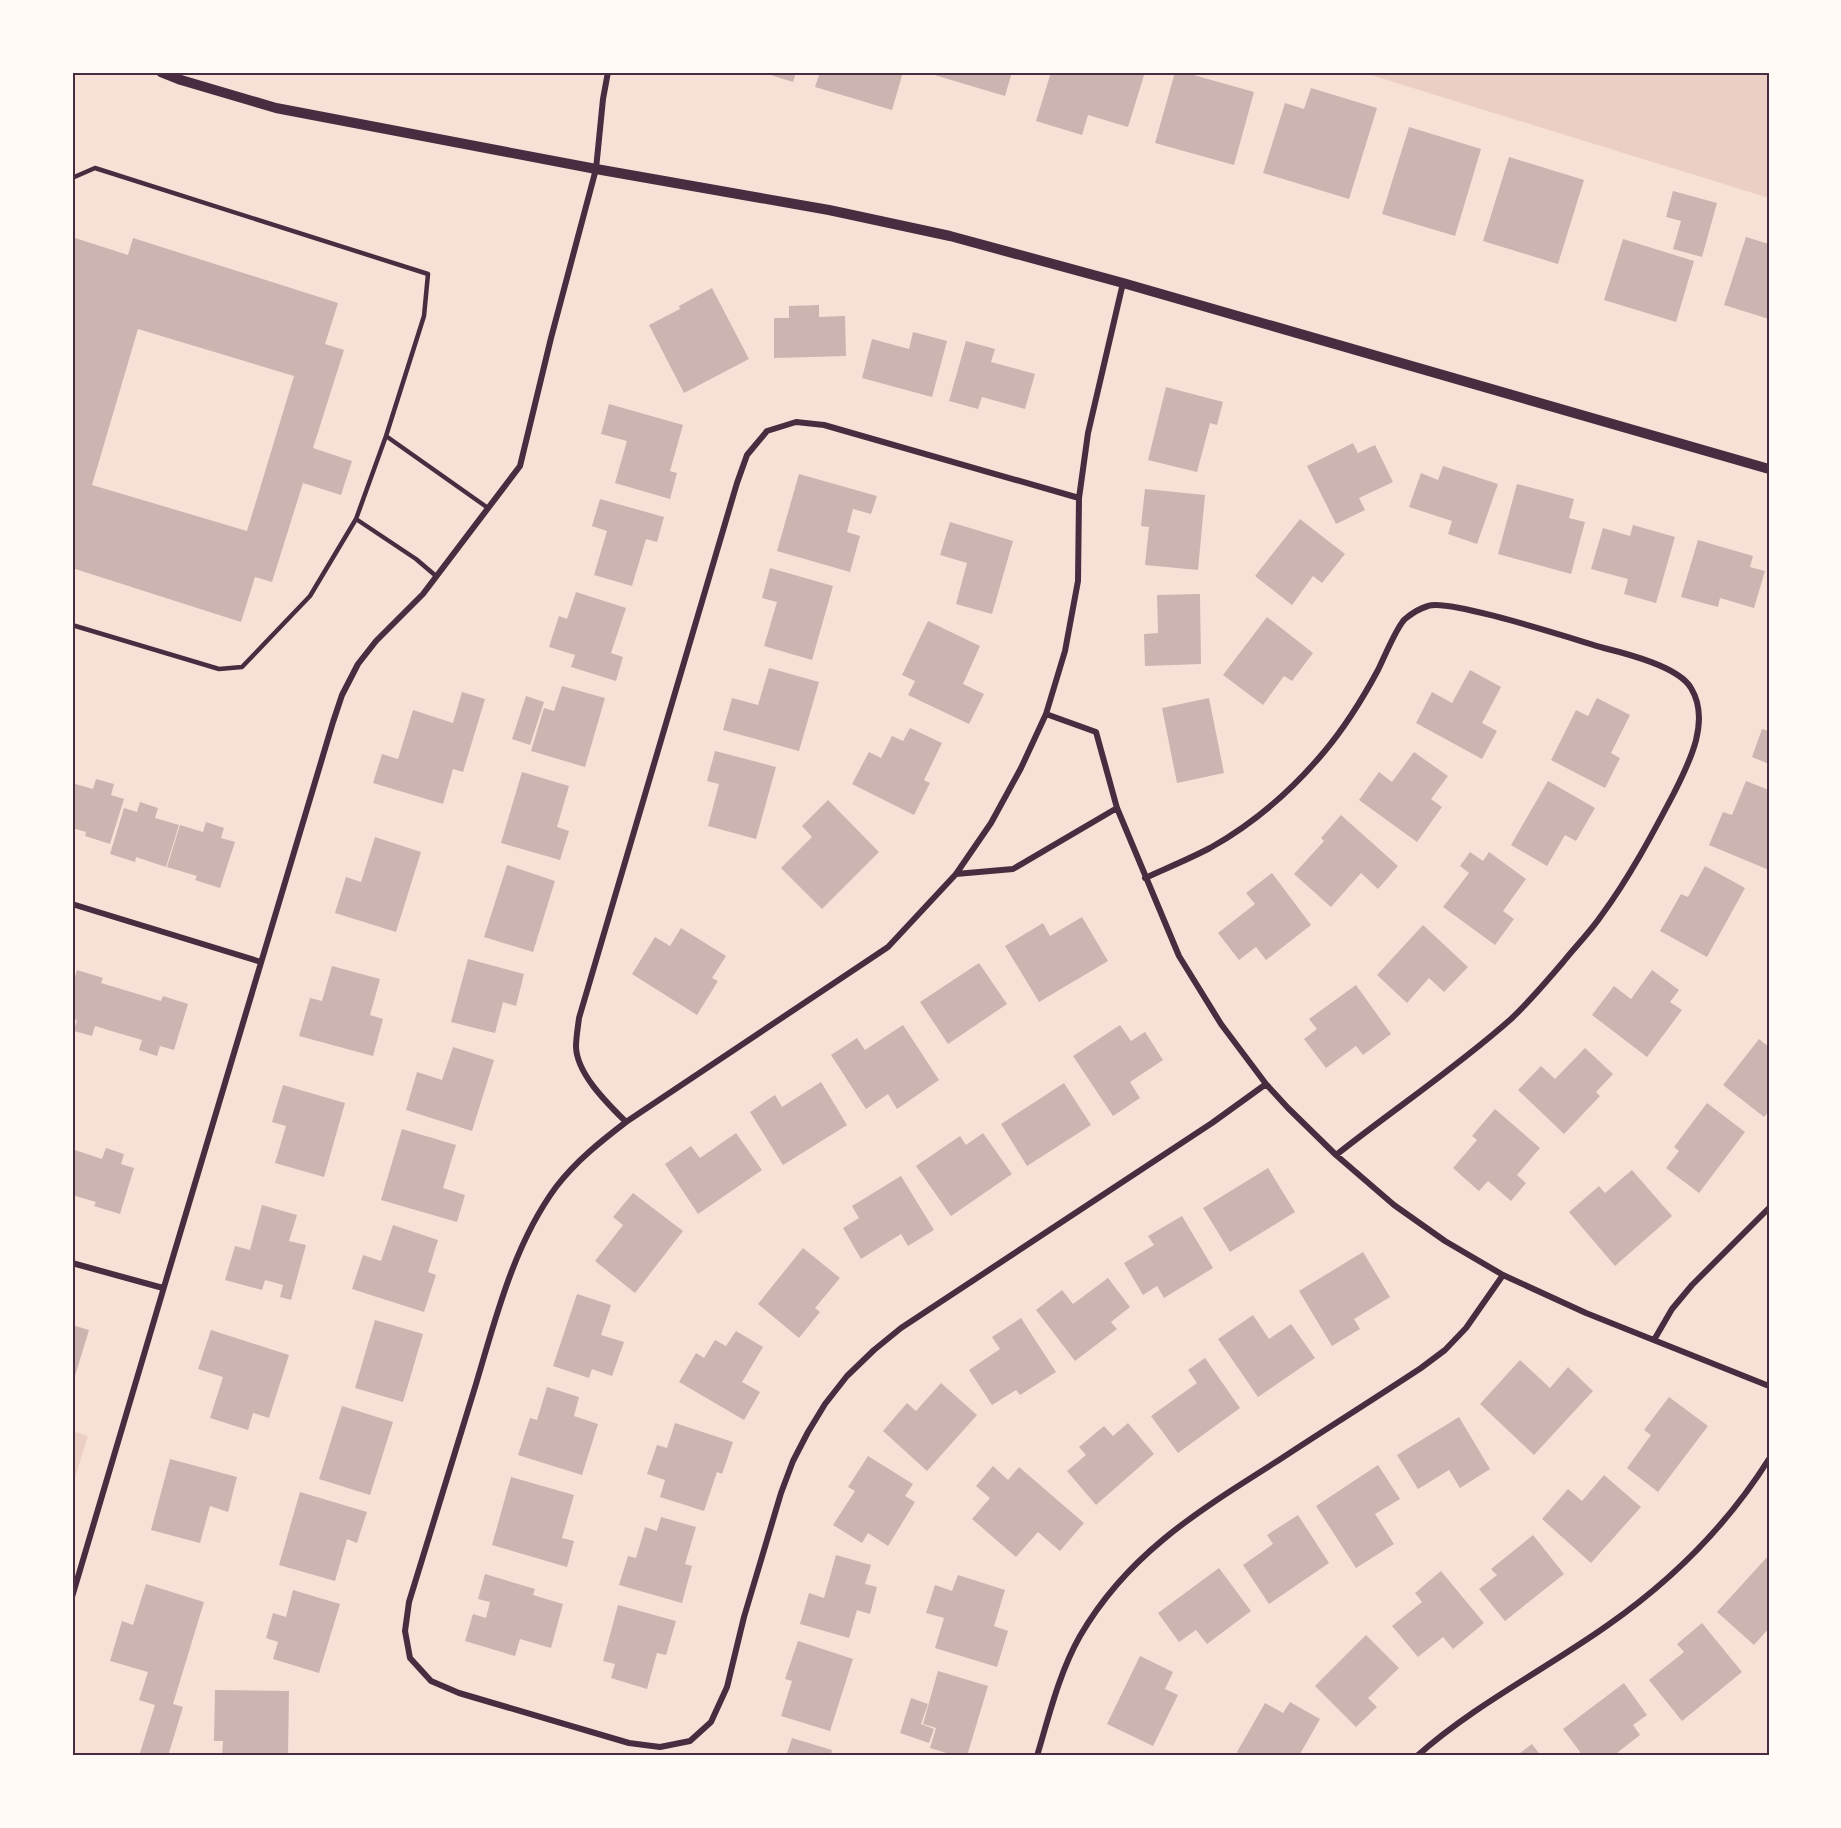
<svg xmlns="http://www.w3.org/2000/svg" width="1841" height="1828" font-family="Manrope,sans-serif">
<style>
.green{fill:#ebcfc5}
.building{fill:#ccb4b1;fill-rule:evenodd}
.lines{fill:none;stroke-linecap:round;stroke-linejoin:round}
.service{stroke:#4a2c40;stroke-width:4.5}
.minor{stroke:#4a2c40;stroke-width:6}
.tertiary{stroke:#4a2c40;stroke-width:10}
.neatline{fill:none;stroke:#4a2c40;stroke-width:2}
</style>
<rect width="100%" height="100%" fill="#f7e1d7"/>
<path class="green" d="M1361 72H1769V198Z
M72 1431 88 1436 72 1487Z"/>
<path class="building" d="M761 72H796L793 82Z
M820 72H903L892 110 815 87Z
M932 72H1012L1005 96 931 74Z
M1051 72H1145L1128 127 1088 115 1082 135 1036 121Z
M1175 72H1183L1254 92 1234 165 1155 143Z
M1311 88 1377 108 1349 199 1263 173 1285 103 1304 109Z
M1409 127 1481 149 1455 236 1382 214Z
M1509 157 1584 180 1558 264 1483 241Z
M1673 191 1717 203 1702 257 1673 249 1681 221 1666 217Z
M72 237 128 255 133 238 338 303 325 344 344 350 313 448 352 461 341 495 303 483 272 582 255 577 241 622 72 568ZM138 329 294 376 247 531 92 485Z
M1746 237 1769 244V319L1724 305Z
M1623 239 1694 261 1676 322 1604 300Z
M712 288 749 359 684 393 649 325 680 309 679 306Z
M819 305V317L845 316 846 356 774 358V318H789V306Z
M913 332 947 341 932 397 862 378 872 339 909 349Z
M966 341 995 349 991 362 1035 374 1025 409 982 397 978 409 949 401Z
M1166 387 1223 402 1217 425 1210 423 1197 472 1148 460Z
M609 404 683 425 670 471 677 473 670 499 615 483 627 441 601 434Z
M1353 443 1358 453 1375 445 1393 482 1359 498 1365 510 1336 524 1307 466Z
M1443 466 1498 484 1477 544 1448 534 1452 521 1409 507 1421 473 1438 480Z
M799 474 877 496 871 514 853 509 847 532 860 536 850 572 777 551Z
M1517 484 1574 499 1569 518 1585 522 1571 574 1498 554Z
M1145 489 1205 495 1198 570 1145 565 1149 527 1141 526Z
M600 499 664 517 657 542 646 539 632 586 594 575 607 531 592 526Z
M1300 519 1345 554 1322 583 1313 576 1292 605 1255 576Z
M950 522 1013 541 992 614 956 604 967 563 940 555Z
M1633 525 1675 537 1656 603 1624 594 1628 579 1591 569 1603 528 1630 536Z
M1698 540 1753 556 1750 567 1765 571 1754 608 1720 598 1718 607 1681 597Z
M770 568 833 586 812 660 764 646 777 602 762 598Z
M576 592 626 608 611 653 623 657 616 681 571 667 575 655 549 647 559 616 567 619Z
M1200 594 1201 664 1145 666 1144 634 1158 633 1157 595Z
M1267 617 1313 653 1292 681 1284 676 1263 705 1223 675Z
M928 621 980 646 963 684 984 694 969 724 908 695 915 681 902 675Z
M769 668 819 682 799 751 723 730 732 698 758 705Z
M1470 670 1501 687 1482 723 1497 731 1482 759 1416 723 1432 692 1452 703Z
M562 686 605 698 585 767 531 751 544 708 554 711Z
M462 692 485 699 463 772 453 769 443 804 373 783 382 754 398 759 413 710 453 723Z
M526 696 544 702 530 745 512 739Z
M1209 698 1224 773 1177 783 1162 708Z
M1597 698 1630 715 1611 753 1620 758 1605 788 1551 760 1576 710 1588 716Z
M910 728 942 743 924 780 930 783 914 815 852 784 869 752 881 758 892 736 903 741Z
M1762 729 1769 731V764L1752 757Z
M715 751 776 767 756 839 708 826 719 784 707 781Z
M1414 752 1448 776 1431 799 1442 807 1417 842 1359 800 1379 772 1392 782Z
M522 772 569 786 557 827 569 831 560 860 501 843Z
M96 779 114 784 111 795 124 799 110 844 85 836 86 832 72 828V783L93 789Z
M1548 781 1595 808 1576 841 1565 835 1547 866 1511 845Z
M1746 781 1769 790V870L1709 845 1723 812 1732 815Z
M828 800 879 852 822 909 781 868 812 837 802 826Z
M140 802 158 808 155 818 179 825 166 867 136 857 135 862 110 854 124 808 137 812Z
M1341 815 1398 866 1378 889 1361 873 1331 907 1294 874 1324 841 1321 838Z
M206 822 224 828 221 838 235 842 220 888 195 880 197 876 167 867 180 825 203 832Z
M375 837 421 852 396 932 335 913 346 877 361 882Z
M1470 852 1483 861 1489 852 1526 879 1503 911 1514 919 1495 945 1443 907 1469 873 1460 866Z
M507 865 555 881 533 952 484 937Z
M1705 866 1745 888 1707 957 1660 931 1681 894 1688 897Z
M1272 873 1311 925 1266 960 1256 947 1239 960 1218 933 1255 904 1246 893Z
M1082 917 1108 961 1039 1002 1005 946 1043 923 1050 936Z
M1423 925 1468 967 1444 992 1429 978 1407 1003 1377 975Z
M681 928 726 956 712 978 718 981 697 1015 632 974 655 937 670 946Z
M468 959 524 974 516 1006 503 1002 495 1033 451 1022Z
M979 963 1007 1004 948 1044 920 1002Z
M332 966 380 979 370 1015 383 1019 373 1056 299 1036 310 998 322 1001Z
M77 970 103 978 101 983 161 1001 163 996 188 1004 174 1050 160 1046 157 1056 139 1050 142 1040 118 1033 95 1026 92 1036 74 1031 77 1020 72 1019V987Z
M1652 970 1679 990 1670 1002 1682 1010 1647 1057 1592 1015 1614 986 1631 999Z
M1356 985 1391 1034 1363 1055 1356 1046 1326 1068 1304 1039 1317 1029 1309 1019Z
M903 1025 939 1080 897 1109 888 1094 866 1109 831 1055 857 1038 865 1050Z
M1120 1025 1131 1041 1145 1032 1163 1060 1130 1082 1140 1098 1113 1116 1073 1056Z
M1759 1039 1769 1047V1111L1764 1117 1723 1085Z
M453 1047 494 1060 472 1131 406 1110 417 1072 442 1080Z
M1585 1048 1613 1074 1596 1092 1600 1096 1564 1134 1518 1090 1541 1066 1555 1079Z
M821 1082 847 1125 783 1165 750 1112 775 1095 782 1107Z
M1064 1083 1091 1125 1027 1166 1001 1124Z
M283 1085 345 1103 324 1177 275 1163 286 1126 272 1122Z
M1707 1103 1745 1132 1699 1193 1666 1168 1679 1151 1674 1147Z
M1495 1109 1540 1148 1517 1175 1526 1183 1511 1201 1488 1181 1479 1191 1453 1168 1477 1140 1472 1136Z
M402 1129 456 1145 443 1188 465 1195 457 1222 381 1200Z
M736 1133 762 1170 698 1214 665 1164 691 1146 700 1158Z
M983 1133 1012 1174 951 1216 916 1166 960 1136 966 1145Z
M106 1148 124 1154 121 1164 134 1168 120 1214 94 1206 96 1202 72 1195V1149L102 1159Z
M1268 1168 1295 1212 1230 1252 1203 1208Z
M1632 1170 1672 1216 1615 1266 1569 1212 1599 1186 1605 1193Z
M901 1176 934 1230 908 1246 901 1234 861 1259 843 1228 859 1218 852 1206Z
M633 1193 683 1231 635 1293 595 1261 623 1225 613 1217Z
M262 1205 297 1215 289 1241 306 1245 291 1300 280 1297 283 1285 265 1280 262 1290 225 1280 235 1246 250 1250Z
M1182 1216 1213 1268 1164 1298 1157 1286 1143 1295 1124 1263 1154 1245 1148 1236Z
M393 1225 438 1240 428 1272 436 1275 424 1312 352 1289 363 1255 381 1261Z
M803 1248 840 1278 815 1308 820 1312 799 1338 758 1304Z
M1363 1252 1390 1297 1354 1319 1360 1329 1332 1346 1299 1291Z
M1108 1278 1130 1307 1111 1322 1117 1329 1075 1361 1036 1310 1062 1290 1073 1304Z
M577 1294 611 1305 601 1335 624 1342 612 1376 592 1369 589 1378 553 1366Z
M1253 1315 1269 1339 1291 1324 1315 1358 1258 1397 1218 1339Z
M1021 1318 1056 1372 1020 1395 1016 1390 992 1405 969 1370 1000 1349 992 1337Z
M375 1320 423 1334 403 1402 355 1388Z
M72 1325 89 1330 75 1376 72 1375Z
M211 1330 289 1355 269 1418 253 1413 248 1430 210 1418 223 1377 198 1369Z
M736 1331 763 1347 742 1382 760 1392 744 1420 679 1382 696 1353 704 1358 715 1340 726 1346Z
M1205 1358 1240 1408 1178 1453 1151 1416 1197 1383 1188 1370Z
M1520 1360 1550 1388 1568 1367 1593 1391 1534 1455 1480 1404Z
M941 1383 977 1415 927 1471 883 1431 907 1403 916 1411Z
M547 1387 579 1397 574 1416 598 1424 582 1475 518 1455 530 1418 537 1420Z
M1669 1397 1708 1426 1658 1492 1627 1468 1651 1435 1644 1430Z
M342 1406 393 1422 370 1495 319 1479Z
M1459 1417 1490 1469 1460 1488 1449 1470 1418 1489 1397 1455Z
M675 1423 733 1442 722 1474 717 1472 704 1511 660 1497 665 1480 647 1474 657 1445 667 1448Z
M1128 1423 1154 1454 1096 1505 1067 1471 1086 1455 1079 1447 1104 1426 1113 1436Z
M868 1456 913 1484 905 1496 915 1502 888 1546 868 1533 862 1543 833 1525 855 1491 848 1487Z
M170 1459 237 1477 228 1512 210 1506 200 1543 151 1530Z
M1378 1465 1400 1499 1375 1514 1394 1544 1356 1568 1316 1506Z
M993 1466 1008 1480 1019 1467 1084 1523 1060 1551 1038 1532 1016 1557 972 1519 990 1498 976 1486Z
M1604 1475 1641 1507 1591 1563 1542 1519 1568 1489 1582 1501Z
M511 1477 574 1495 562 1538 574 1541 567 1567 492 1545Z
M300 1492 367 1512 357 1543 347 1539 335 1581 279 1565Z
M1298 1515 1329 1563 1269 1604 1243 1565 1273 1544 1267 1535Z
M661 1517 696 1527 685 1564 692 1566 682 1603 619 1585 628 1556 636 1558 645 1527 657 1531Z
M1533 1535 1564 1574 1505 1621 1479 1589 1497 1575 1491 1569Z
M836 1555 871 1565 865 1584 877 1587 870 1614 857 1610 849 1638 800 1624 809 1593 824 1598Z
M1769 1555V1628L1754 1645 1717 1612Z
M1219 1568 1251 1611 1207 1644 1196 1630 1179 1642 1158 1613Z
M1441 1571 1484 1623 1453 1649 1443 1637 1418 1657 1392 1626 1422 1602 1415 1593Z
M485 1574 535 1589 533 1595 563 1604 551 1648 520 1639 515 1656 465 1641 473 1614 486 1618 490 1602 478 1599Z
M958 1575 1005 1590 994 1626 1008 1631 997 1667 935 1648 944 1618 926 1613 935 1585 952 1591Z
M146 1584 204 1602 173 1704 183 1707 168 1756H139L155 1705 139 1700 148 1672 110 1661 122 1621 133 1625Z
M293 1590 340 1604 319 1673 273 1659 278 1642 266 1638 273 1613 286 1617Z
M618 1605 676 1621 666 1655 657 1653 647 1689 611 1678 615 1664 603 1661Z
M1702 1623 1742 1672 1682 1721 1649 1680 1684 1652 1677 1644Z
M1366 1635 1399 1668 1368 1698 1377 1707 1356 1727 1315 1686Z
M798 1641 853 1659 830 1731 781 1716 792 1681 785 1679Z
M1140 1656 1173 1672 1165 1689 1178 1695 1153 1746 1107 1724Z
M938 1671 988 1686 967 1756H956L930 1748 936 1728 923 1724Z
M1624 1683 1647 1715 1633 1725 1640 1735 1613 1756H1583L1563 1729Z
M215 1690 289 1691 288 1756H222L223 1741H214Z
M911 1698 928 1704 921 1724 934 1729 929 1743 900 1733Z
M1290 1702 1320 1719 1300 1754 1303 1756H1243L1237 1752 1265 1703 1283 1713Z
M792 1738 832 1750 831 1756H786Z
M1532 1744 1541 1756H1516Z"/>
<g class="lines">
<path class="service" d="M72 178 95 168 428 274 424 316 386 436 356 519 310 596 242 667 219 669 72 625
M386 436 488 508
M356 519 416 559 436 576"/>
<path class="minor" d="M1123 283 1088 433 1079 498 1078 581 1065 651 1046 714 1021 768 991 823 956 874 888 947 626 1122C600 1142 576 1161 556 1187 514 1244 496 1317 476 1384 454 1457 431 1529 409 1602L405 1631 410 1658 431 1681 459 1693 629 1743 660 1747 690 1741 711 1722 727 1687 744 1617 781 1493 793 1461 808 1432 825 1404 847 1376 874 1350 901 1328 1212 1123 1266 1084
M1046 714 1096 732 1117 808 1179 956 1221 1024 1266 1084 1288 1108 1336 1155 1394 1205 1445 1241 1503 1275 1586 1313 1769 1386
M956 874 1013 869 1117 808
M1145 878C1167 868 1189 859 1210 848 1253 824 1293 789 1324 752 1345 727 1363 698 1378 670 1384 658 1397 626 1405 619 1411 614 1421 608 1428 606 1448 598 1576 640 1604 648 1628 654 1679 667 1691 688 1711 721 1689 763 1674 793 1652 835 1629 878 1601 916 1590 932 1576 946 1564 961 1547 981 1530 1001 1511 1019 1456 1068 1394 1109 1336 1155
M72 904 261 962
M626 1122C607 1103 577 1074 576 1047 576 1037 578 1027 579 1018L737 483 747 455 767 431 796 422 824 425 1079 498
M72 1263 163 1288
M1654 1340 1672 1309 1692 1285 1769 1208
M72 1597C158 1305 246 1014 333 722L342 695 358 664 376 641 423 594 520 466 551 338 596 169 603 99 608 72
M1037 1756C1049 1716 1059 1673 1080 1636 1128 1553 1200 1510 1279 1460 1326 1429 1374 1399 1421 1368L1445 1350 1466 1328 1503 1275
M1417 1756C1474 1705 1546 1669 1608 1625 1671 1581 1728 1524 1769 1459"/>
<path class="tertiary" d="M161 72 181 80 276 108 596 169 829 210 950 236 1123 283 1769 469"/>
</g>
<rect width="1841" height="1828" fill="none" stroke="#fffaf5" stroke-width="147"/>
<rect x="74" y="74" width="1694" height="1680" class="neatline"/>
</svg>
